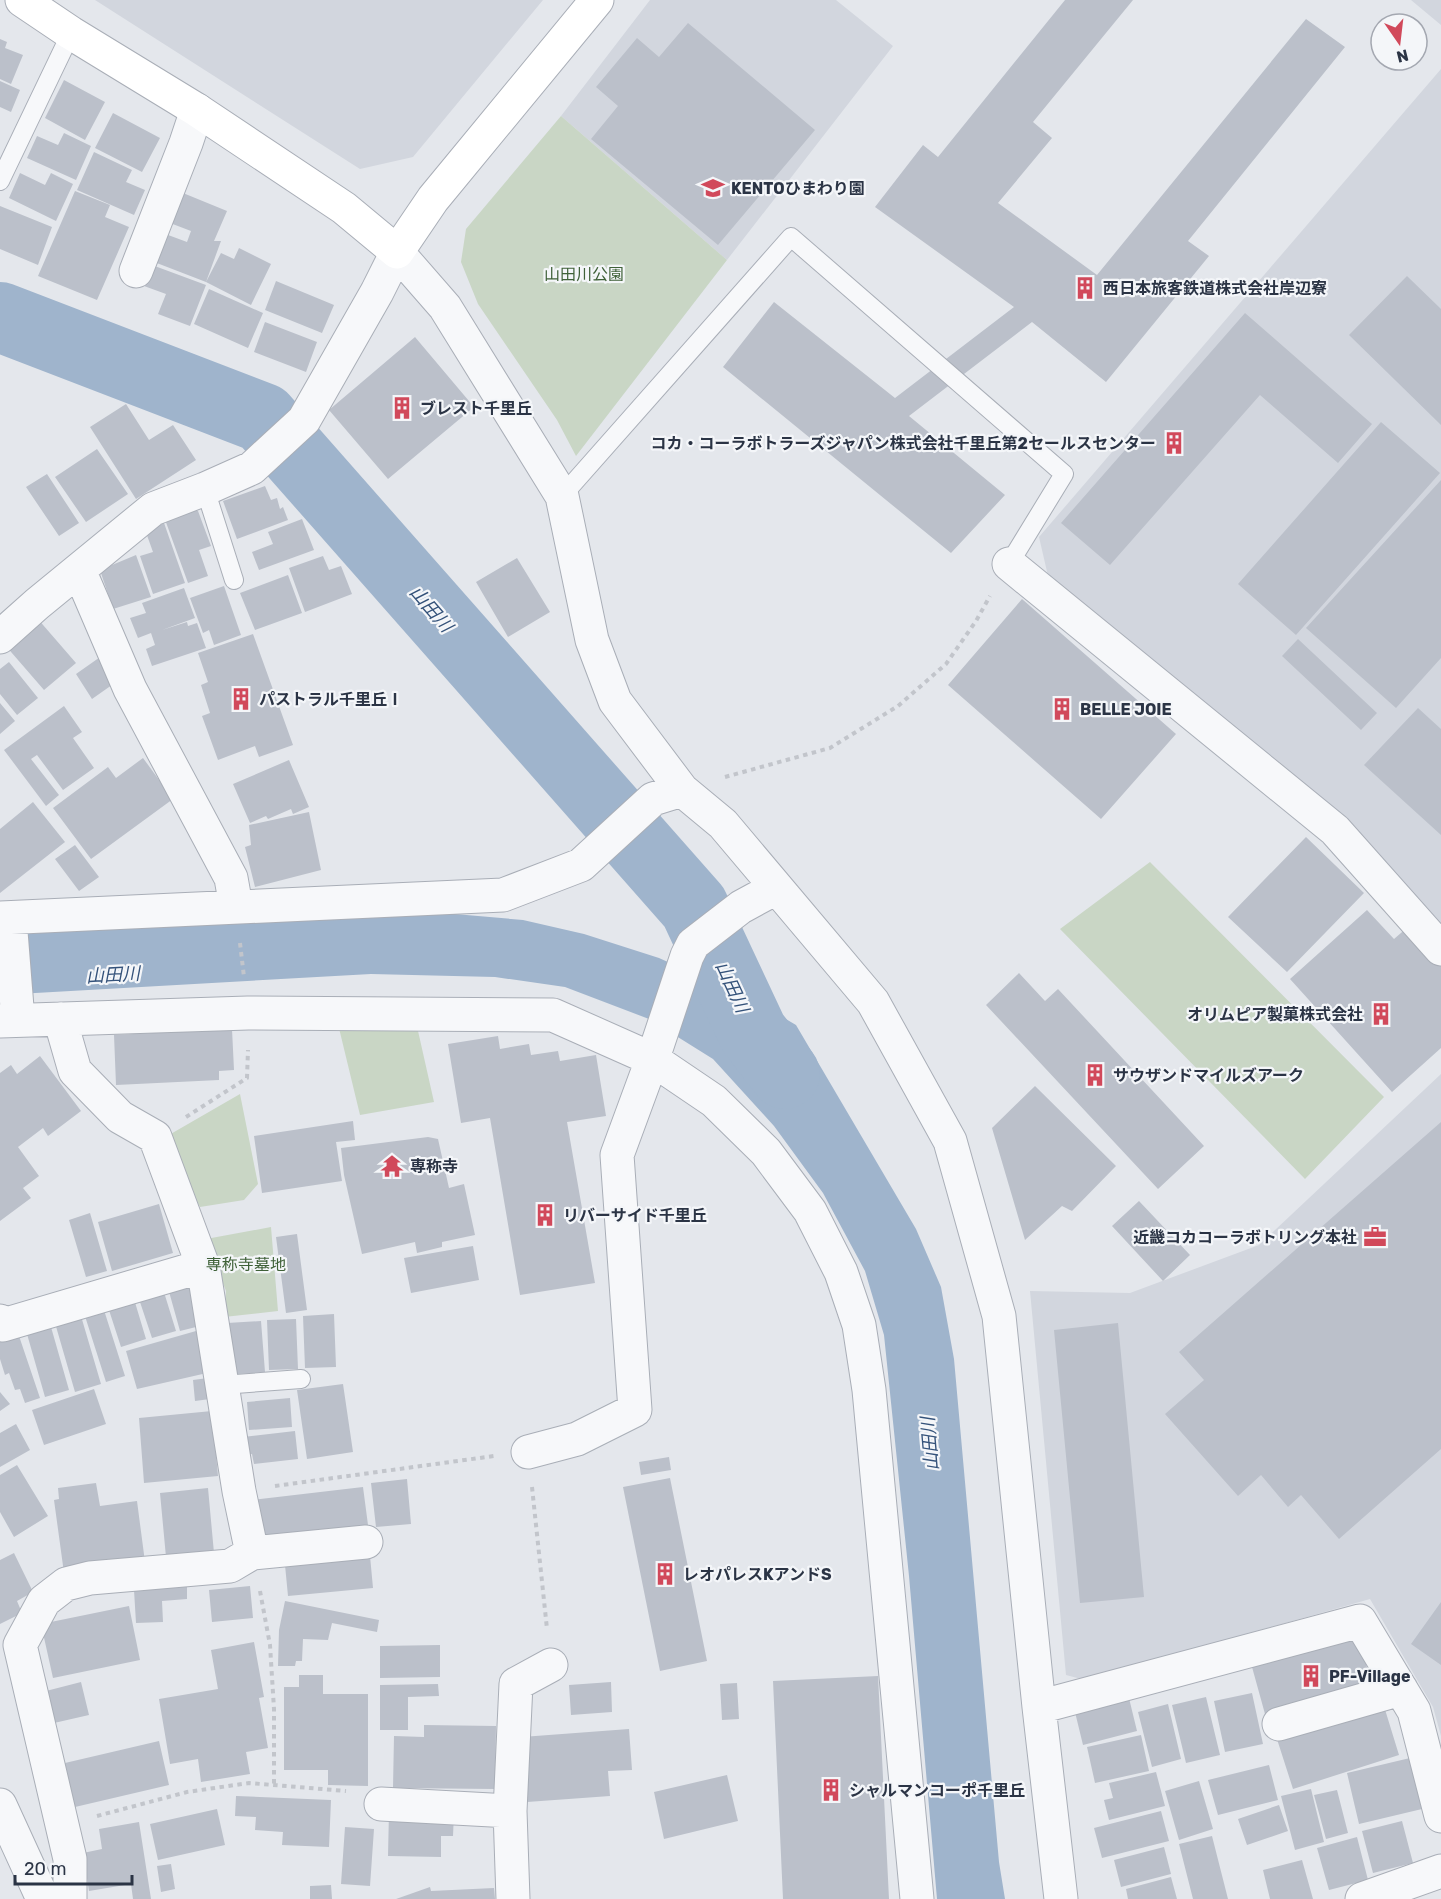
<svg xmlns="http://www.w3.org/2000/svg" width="1441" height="1899" font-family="Rubik,'Noto Sans JP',sans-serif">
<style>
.built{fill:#d2d6de}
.green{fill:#c9d6c5}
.water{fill:#9fb4cc}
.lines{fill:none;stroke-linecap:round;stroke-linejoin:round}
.river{stroke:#9fb4cc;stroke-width:70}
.building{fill:#bbc0ca}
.lane-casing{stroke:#a9aeb7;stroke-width:20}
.street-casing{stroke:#a9aeb7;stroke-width:35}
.secondary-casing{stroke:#a9aeb7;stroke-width:35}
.path{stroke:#c2c5cb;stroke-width:4;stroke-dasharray:4.5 4.5;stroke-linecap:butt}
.lane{stroke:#f7f8fa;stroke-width:18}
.street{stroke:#f7f8fa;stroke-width:33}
.secondary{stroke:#fff;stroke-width:33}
.labels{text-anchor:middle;stroke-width:4.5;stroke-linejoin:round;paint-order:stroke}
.poi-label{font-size:16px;font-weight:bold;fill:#2b3445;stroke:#f4f6f9;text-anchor:start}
.park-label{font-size:16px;fill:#3f6138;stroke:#f4f6f9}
.water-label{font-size:18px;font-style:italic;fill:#34527a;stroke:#f4f6f9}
</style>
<rect width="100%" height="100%" fill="#e4e7ec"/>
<path class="built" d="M95 0H543L413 157 360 169Z
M650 0H836L893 46 727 260 561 116Z
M1411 0H1441V25Z
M1441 69V925L1048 576 1039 537Z
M1441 1074V1736L1433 1707 1370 1599 1085 1680 1066 1675 1030 1291 1130 1293 1259 1245Z"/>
<path class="green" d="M561 116 727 260 576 456 557 420 478 304 461 262 466 229Z
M1150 862 1384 1097 1305 1179 1060 929Z
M416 1022 434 1102 360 1115 338 1024Z
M240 1094 258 1184 244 1200 200 1207 162 1139Z
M271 1227 278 1311 224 1317 226 1291 206 1239Z"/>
<path class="water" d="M443 913 523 920 584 934 659 958 757 1002 796 1025 916 1229 941 1287 954 1359 999 1862 1005 1899H937L909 1576 884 1335 865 1271 823 1193 774 1126 713 1059 649 1019 565 987 495 977 371 974 0 995V935Z"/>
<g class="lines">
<path class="river" d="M0 317 263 418 694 907 753 1033 785 1074"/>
</g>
<path class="building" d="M1065 0H1133L1033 122 1052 138 998 203 1097 275 1306 19 1345 47 1188 241 1209 256 1106 382 1032 322 909 416 1005 495 951 553 723 367 774 302 895 398 1014 307 875 207 923 145 938 157Z
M688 23 815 130 718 245 591 139 618 106 596 87 637 38 659 57Z
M0 39 7 42 5 48 23 55 11 84 0 79Z
M64 80 105 102 85 140 45 118Z
M0 81 20 90 11 112 0 107Z
M113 113 160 138 142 172 95 148Z
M64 133 91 146 76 180 27 158 37 136 58 145Z
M94 152 132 170 126 182 145 190 134 215 77 190Z
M20 173 45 185 51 173 73 184 56 221 9 198Z
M75 191 110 205 105 217 129 227 97 300 38 276Z
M183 193 227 211 214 241H221L206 282 221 253 234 259 239 248 271 264 251 305 206 282 149 260 160 232 187 242 191 231 170 223Z
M0 206 52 227 38 265 0 249Z
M152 265 206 285 190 326 158 314 166 294 144 286Z
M1407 276 1441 309V425L1349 335Z
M276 281 334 305 322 333 265 310Z
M209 289 263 313 248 348 194 324Z
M1245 313 1372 424 1338 463 1260 395 1110 565 1061 523Z
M265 322 317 342 306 372 254 352Z
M415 337 474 407 388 479 329 410Z
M126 404 149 440 173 425 196 460 136 499 90 427Z
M1381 422 1440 473 1296 635 1238 584Z
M97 449 128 494 86 522 55 477Z
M47 474 79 523 59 536 26 487Z
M1441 480V658L1396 708 1306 628Z
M265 486 271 500 277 498 280 509 283 507 288 520 237 539 223 501Z
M183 505 198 511 211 546 199 550 208 576 188 583 163 514Z
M302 519 314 550 259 570 252 552 273 544 268 532Z
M163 520 185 583 153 594 140 556 153 552 144 527Z
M136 555 151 597 113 609 100 570Z
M323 556 329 570 341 566 352 594 305 612 289 568Z
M517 558 550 612 508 637 476 582Z
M288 575 302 613 255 630 240 593Z
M224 586 241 635 214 645 209 630 203 633 190 598Z
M184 588 195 618 162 630 187 622 188 626 197 623 206 648 152 666 146 649 155 645 151 633 138 638 130 618 146 613 142 603Z
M1022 599 1176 734 1101 819 948 685Z
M37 618 76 663 44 690 5 645Z
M253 634 293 745 259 757 255 746 218 760 202 716 210 713 201 685 208 682 198 653Z
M1298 639 1377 713 1361 730 1282 656Z
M103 655 119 680 92 699 76 674Z
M9 662 38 698 17 715 0 694V669Z
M0 703 15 721 0 734Z
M64 706 82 732 73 738 94 768 63 790 37 755 31 759 59 795 46 806 4 750Z
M1418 708 1441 729V835L1364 765Z
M143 758 173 799 91 859 53 808 108 767 116 778Z
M289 760 309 807 293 814 291 809 268 819 266 816 250 823 233 784Z
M33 802 65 842 0 893V829Z
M309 812 321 870 255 887 245 847 251 845 249 825Z
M1306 837 1364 893 1287 972 1228 917Z
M75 845 99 877 79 891 55 859Z
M1367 910 1394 939 1409 926 1441 961V1048L1392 1092 1290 979Z
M1019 973 1045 1001 1058 989 1204 1146 1158 1189 986 1005Z
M232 1029 234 1070 219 1071V1080L116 1085 114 1035Z
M498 1036 500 1049 529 1044 531 1055 558 1051 560 1061 596 1055 606 1116 567 1122 595 1283 520 1295 490 1118 461 1123 448 1044Z
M40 1056 81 1111 48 1136 43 1128 18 1147 39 1176 23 1188 31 1198 0 1221V1073L11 1065 17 1074Z
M1035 1086 1116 1166 1072 1211 1062 1206 1025 1240 992 1128Z
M353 1121 355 1140 336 1142 342 1181 262 1193 254 1136Z
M1441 1122V1449L1339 1539 1301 1495 1288 1507 1261 1475 1238 1496 1165 1414 1204 1380 1179 1352Z
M428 1137 438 1139 449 1188 464 1184 475 1235 442 1242V1247L417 1253 415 1242 362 1254 344 1175 341 1148Z
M1139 1201 1190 1255 1163 1281 1112 1226Z
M159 1204 173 1253 112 1271 98 1222Z
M90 1213 107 1271 86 1277 69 1220Z
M297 1234 307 1310 286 1313 276 1237Z
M473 1246 479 1280 411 1293 404 1258Z
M192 1281 204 1325 180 1331 168 1288Z
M163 1289 176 1331 152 1338 138 1296Z
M134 1299 146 1339 121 1347 108 1307Z
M103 1307 125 1376 106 1382 84 1313Z
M334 1314 336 1367 305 1368 303 1316Z
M81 1316 101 1384 75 1392 55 1323Z
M296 1319 298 1369 269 1370 267 1320Z
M261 1321 265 1372 237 1374 235 1359H229L227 1323Z
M1118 1323 1144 1597 1080 1603 1054 1330Z
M51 1327 69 1390 45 1397 27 1334Z
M196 1331 207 1373 137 1389 126 1351Z
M18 1333 40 1398 25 1403 20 1389 15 1390 9 1373 5 1375 0 1359V1339Z
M208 1378 210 1399 195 1401 193 1380Z
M343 1384 353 1452 307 1459 297 1390Z
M94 1389 106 1424 44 1445 32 1410Z
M0 1392 10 1404 0 1411Z
M290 1398 292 1427 249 1430 247 1402Z
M212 1411 218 1476 144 1483 139 1418Z
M16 1424 30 1450 0 1467V1433Z
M295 1431 298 1459 254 1464 252 1454 245 1455 243 1437Z
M669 1457 671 1470 641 1475 639 1462Z
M17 1465 48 1516 14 1537 0 1512V1475Z
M670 1478 707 1661 660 1671 623 1487Z
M407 1479 411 1524 376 1527 371 1483Z
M96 1483 100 1506 137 1501 145 1562 64 1573 54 1500 59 1499 58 1488Z
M363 1487 368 1525 257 1538 252 1500Z
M208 1488 214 1553 166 1557 160 1493Z
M14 1553 33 1592 17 1601 22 1613 0 1624V1560Z
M370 1556 373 1588 288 1596 285 1565Z
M250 1586 253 1618 212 1622 209 1590Z
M187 1587V1599L162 1601 163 1622 136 1623 134 1590Z
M285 1601 379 1620 377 1632 332 1623 328 1640 303 1639 302 1661H296L295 1666H278L279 1630Z
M1441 1602V1665L1411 1644Z
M129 1606 140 1660 53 1678 41 1624Z
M1358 1638 1372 1684 1265 1714 1252 1667Z
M254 1642 264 1697 259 1698 268 1748 246 1752 250 1774 201 1782 198 1759 170 1764 159 1699 218 1689 211 1650Z
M440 1645V1677L380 1678V1646Z
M299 1675H323V1694H368V1786L328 1785V1770H284V1687H299Z
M878 1676 889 1899H783L773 1681Z
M81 1682 89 1715 54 1723 46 1691Z
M611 1682 612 1712 571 1715 569 1685Z
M737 1683 739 1719 722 1720 720 1684Z
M438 1684 439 1696 408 1697V1730H380V1685Z
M1252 1693 1263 1744 1225 1752 1214 1701Z
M1128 1694 1137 1731 1083 1745 1074 1708Z
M1206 1697 1220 1755 1186 1763 1172 1705Z
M1383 1703 1399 1755 1293 1789 1276 1736Z
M1168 1704 1181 1759 1152 1767 1138 1712Z
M424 1725 496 1726 495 1789 393 1788 394 1736 424 1737Z
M629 1729 632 1770 608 1771 610 1796 527 1802 522 1737Z
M1141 1735 1149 1771 1095 1783 1087 1747Z
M159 1741 169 1785 75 1807 65 1763Z
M1410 1758 1422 1809 1359 1824 1347 1773Z
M1269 1765 1278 1800 1218 1815 1208 1780Z
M1156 1772 1165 1806 1109 1820 1104 1800 1113 1798 1109 1783Z
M727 1775 738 1821 664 1839 654 1792Z
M1199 1781 1213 1829 1179 1840 1165 1791Z
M1311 1789 1324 1842 1295 1850 1281 1796Z
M1337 1790 1348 1833 1326 1839 1314 1795Z
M236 1796 331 1800 329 1847 282 1845 283 1832 255 1830 256 1817 235 1816Z
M1279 1805 1288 1831 1247 1845 1238 1819Z
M217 1809 225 1845 158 1860 150 1824Z
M389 1811 454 1813 453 1836H441V1857L388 1856Z
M1161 1811 1169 1841 1102 1858 1094 1828Z
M1402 1821 1413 1863 1373 1873 1362 1831Z
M139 1822 151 1899H133L131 1884 89 1891 83 1853 102 1849 99 1829Z
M345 1827 374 1829 370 1886 341 1884Z
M1212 1836 1228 1899H1193L1179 1844Z
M1357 1837 1368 1880 1329 1890 1317 1848Z
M1164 1847 1171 1874 1121 1887 1114 1860Z
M1302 1860 1313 1899H1270L1263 1870Z
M171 1864 175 1889 161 1892 157 1866Z
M1171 1877 1177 1899H1128L1126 1889Z
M331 1885 332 1899H310V1886Z
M430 1887 431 1891 494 1888 495 1899H396Z"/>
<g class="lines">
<g class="lane-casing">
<path id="lane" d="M0 181 71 33
M205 489 234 580
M562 496 791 237 1064 474 1009 564
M222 1385 301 1379"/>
</g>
<g class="street-casing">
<path id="street" d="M136 271 186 143 197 110
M1009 564 1335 830 1441 949
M79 570 130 689 231 878 236 906
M0 637 37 604 153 509 205 489 252 468 304 420 377 292 397 252 445 307 562 496 592 640 615 701 682 790 723 824 873 1002 950 1141 999 1316 1039 1707 1061 1899
M0 918 503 895 581 865 653 799 682 790
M10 919 18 1020
M60 1019 75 1071 120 1117 155 1137 203 1266 239 1491 252 1553
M0 1021 248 1013 553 1015 652 1059 714 1101 766 1152 810 1211 841 1272 859 1325 869 1390 917 1899
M0 1321 3 1325 203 1266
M528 1452 577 1439 635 1410 617 1155 656 1049 687 956 693 944 741 907 776 888
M1039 1707 1360 1621 1414 1711 1441 1816
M1279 1724 1401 1689
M381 1804 510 1811
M0 1805 43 1899
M70 1899V1859L20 1645 44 1601 66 1584 90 1578 230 1566 252 1553 366 1542
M513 1899 510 1811 516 1684 551 1665
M1362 1899 1441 1871"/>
</g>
<g class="secondary-casing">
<path id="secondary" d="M22 0 71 33 197 110 344 208 397 252 433 199 597 0"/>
</g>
<path class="path" d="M725 777 830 748 898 706 946 664 976 621 990 596
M240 943 244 977
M186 1117 247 1078 248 1050
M275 1486 494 1456
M532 1487 547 1629
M260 1591 270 1645 274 1709V1784
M97 1816 187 1792 249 1783 346 1791"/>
<use href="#lane" class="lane"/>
<use href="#street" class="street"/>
<use href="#secondary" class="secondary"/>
</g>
<defs>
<g id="school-bare" transform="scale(1.8)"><path d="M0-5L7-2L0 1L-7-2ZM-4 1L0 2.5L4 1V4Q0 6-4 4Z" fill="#d1495b" stroke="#f4f6f9" stroke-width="2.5" paint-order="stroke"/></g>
<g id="building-bare" transform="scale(1.8)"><path d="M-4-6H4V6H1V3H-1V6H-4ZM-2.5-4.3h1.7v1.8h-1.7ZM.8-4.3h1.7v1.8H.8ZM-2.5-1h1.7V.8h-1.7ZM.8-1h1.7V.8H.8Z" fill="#d1495b" stroke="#f4f6f9" stroke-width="2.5" paint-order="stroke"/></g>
<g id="temple-bare" transform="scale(1.8)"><path d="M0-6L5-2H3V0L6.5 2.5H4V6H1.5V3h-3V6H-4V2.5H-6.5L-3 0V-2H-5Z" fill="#d1495b" stroke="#f4f6f9" stroke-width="2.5" paint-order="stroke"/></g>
<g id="office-bare" transform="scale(1.8)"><path d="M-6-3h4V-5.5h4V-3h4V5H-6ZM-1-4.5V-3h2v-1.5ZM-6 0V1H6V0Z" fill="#d1495b" stroke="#f4f6f9" stroke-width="2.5" paint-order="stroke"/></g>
</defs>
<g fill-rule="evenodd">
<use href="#school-bare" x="713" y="188"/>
<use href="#building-bare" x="1085" y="288"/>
<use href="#building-bare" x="402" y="408"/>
<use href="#building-bare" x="1174" y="443"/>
<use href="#building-bare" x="241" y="699"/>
<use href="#building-bare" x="1062" y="709"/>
<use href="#building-bare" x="1381" y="1014"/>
<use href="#building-bare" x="1095" y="1075"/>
<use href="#temple-bare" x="392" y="1166"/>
<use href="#building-bare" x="545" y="1215"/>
<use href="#office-bare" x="1375" y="1237"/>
<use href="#building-bare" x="665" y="1574"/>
<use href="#building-bare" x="1311" y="1676"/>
<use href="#building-bare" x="831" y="1790"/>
</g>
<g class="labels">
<g class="poi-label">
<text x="731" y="194">KENTOひまわり園</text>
<text x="1103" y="294">西日本旅客鉄道株式会社岸辺寮</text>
<text x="420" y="414">ブレスト千里丘</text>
<text x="1156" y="449" text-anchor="end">コカ・コーラボトラーズジャパン株式会社千里丘第2セールスセンター</text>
<text x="259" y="705">パストラル千里丘Ⅰ</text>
<text x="1080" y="715">BELLE JOIE</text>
<text x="1363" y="1020" text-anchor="end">オリムピア製菓株式会社</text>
<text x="1113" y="1081">サウザンドマイルズアーク</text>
<text x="410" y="1172">専称寺</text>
<text x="563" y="1221">リバーサイド千里丘</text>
<text x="1357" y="1243" text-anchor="end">近畿コカコーラボトリング本社</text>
<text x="683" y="1580">レオパレスKアンドS</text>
<text x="1329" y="1682">PF-Village</text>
<text x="849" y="1796">シャルマンコーポ千里丘</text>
</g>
<g class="park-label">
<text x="584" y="280">山田川公園</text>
<text x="246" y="1270">専称寺墓地</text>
</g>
<g class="water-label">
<text transform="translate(431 609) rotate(49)" y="6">山田川</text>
<text transform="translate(113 975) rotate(-3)" y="6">山田川</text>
<text transform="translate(732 987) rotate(65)" y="6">山田川</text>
<text transform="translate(930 1444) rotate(-95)" y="6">山田川</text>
</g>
</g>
<g transform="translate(1399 42) rotate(166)"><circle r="28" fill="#f4f6f9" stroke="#a4a8b1" stroke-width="1.5"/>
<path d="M0-4.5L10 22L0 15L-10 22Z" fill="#d1495b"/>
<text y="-9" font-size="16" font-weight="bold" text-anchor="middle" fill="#2b3445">N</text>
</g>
<path d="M15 1875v9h117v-9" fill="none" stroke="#2b3445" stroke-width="3"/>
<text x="24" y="1875" font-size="18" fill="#2b3445" stroke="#f4f6f9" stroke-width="4.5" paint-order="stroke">20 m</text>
</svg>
